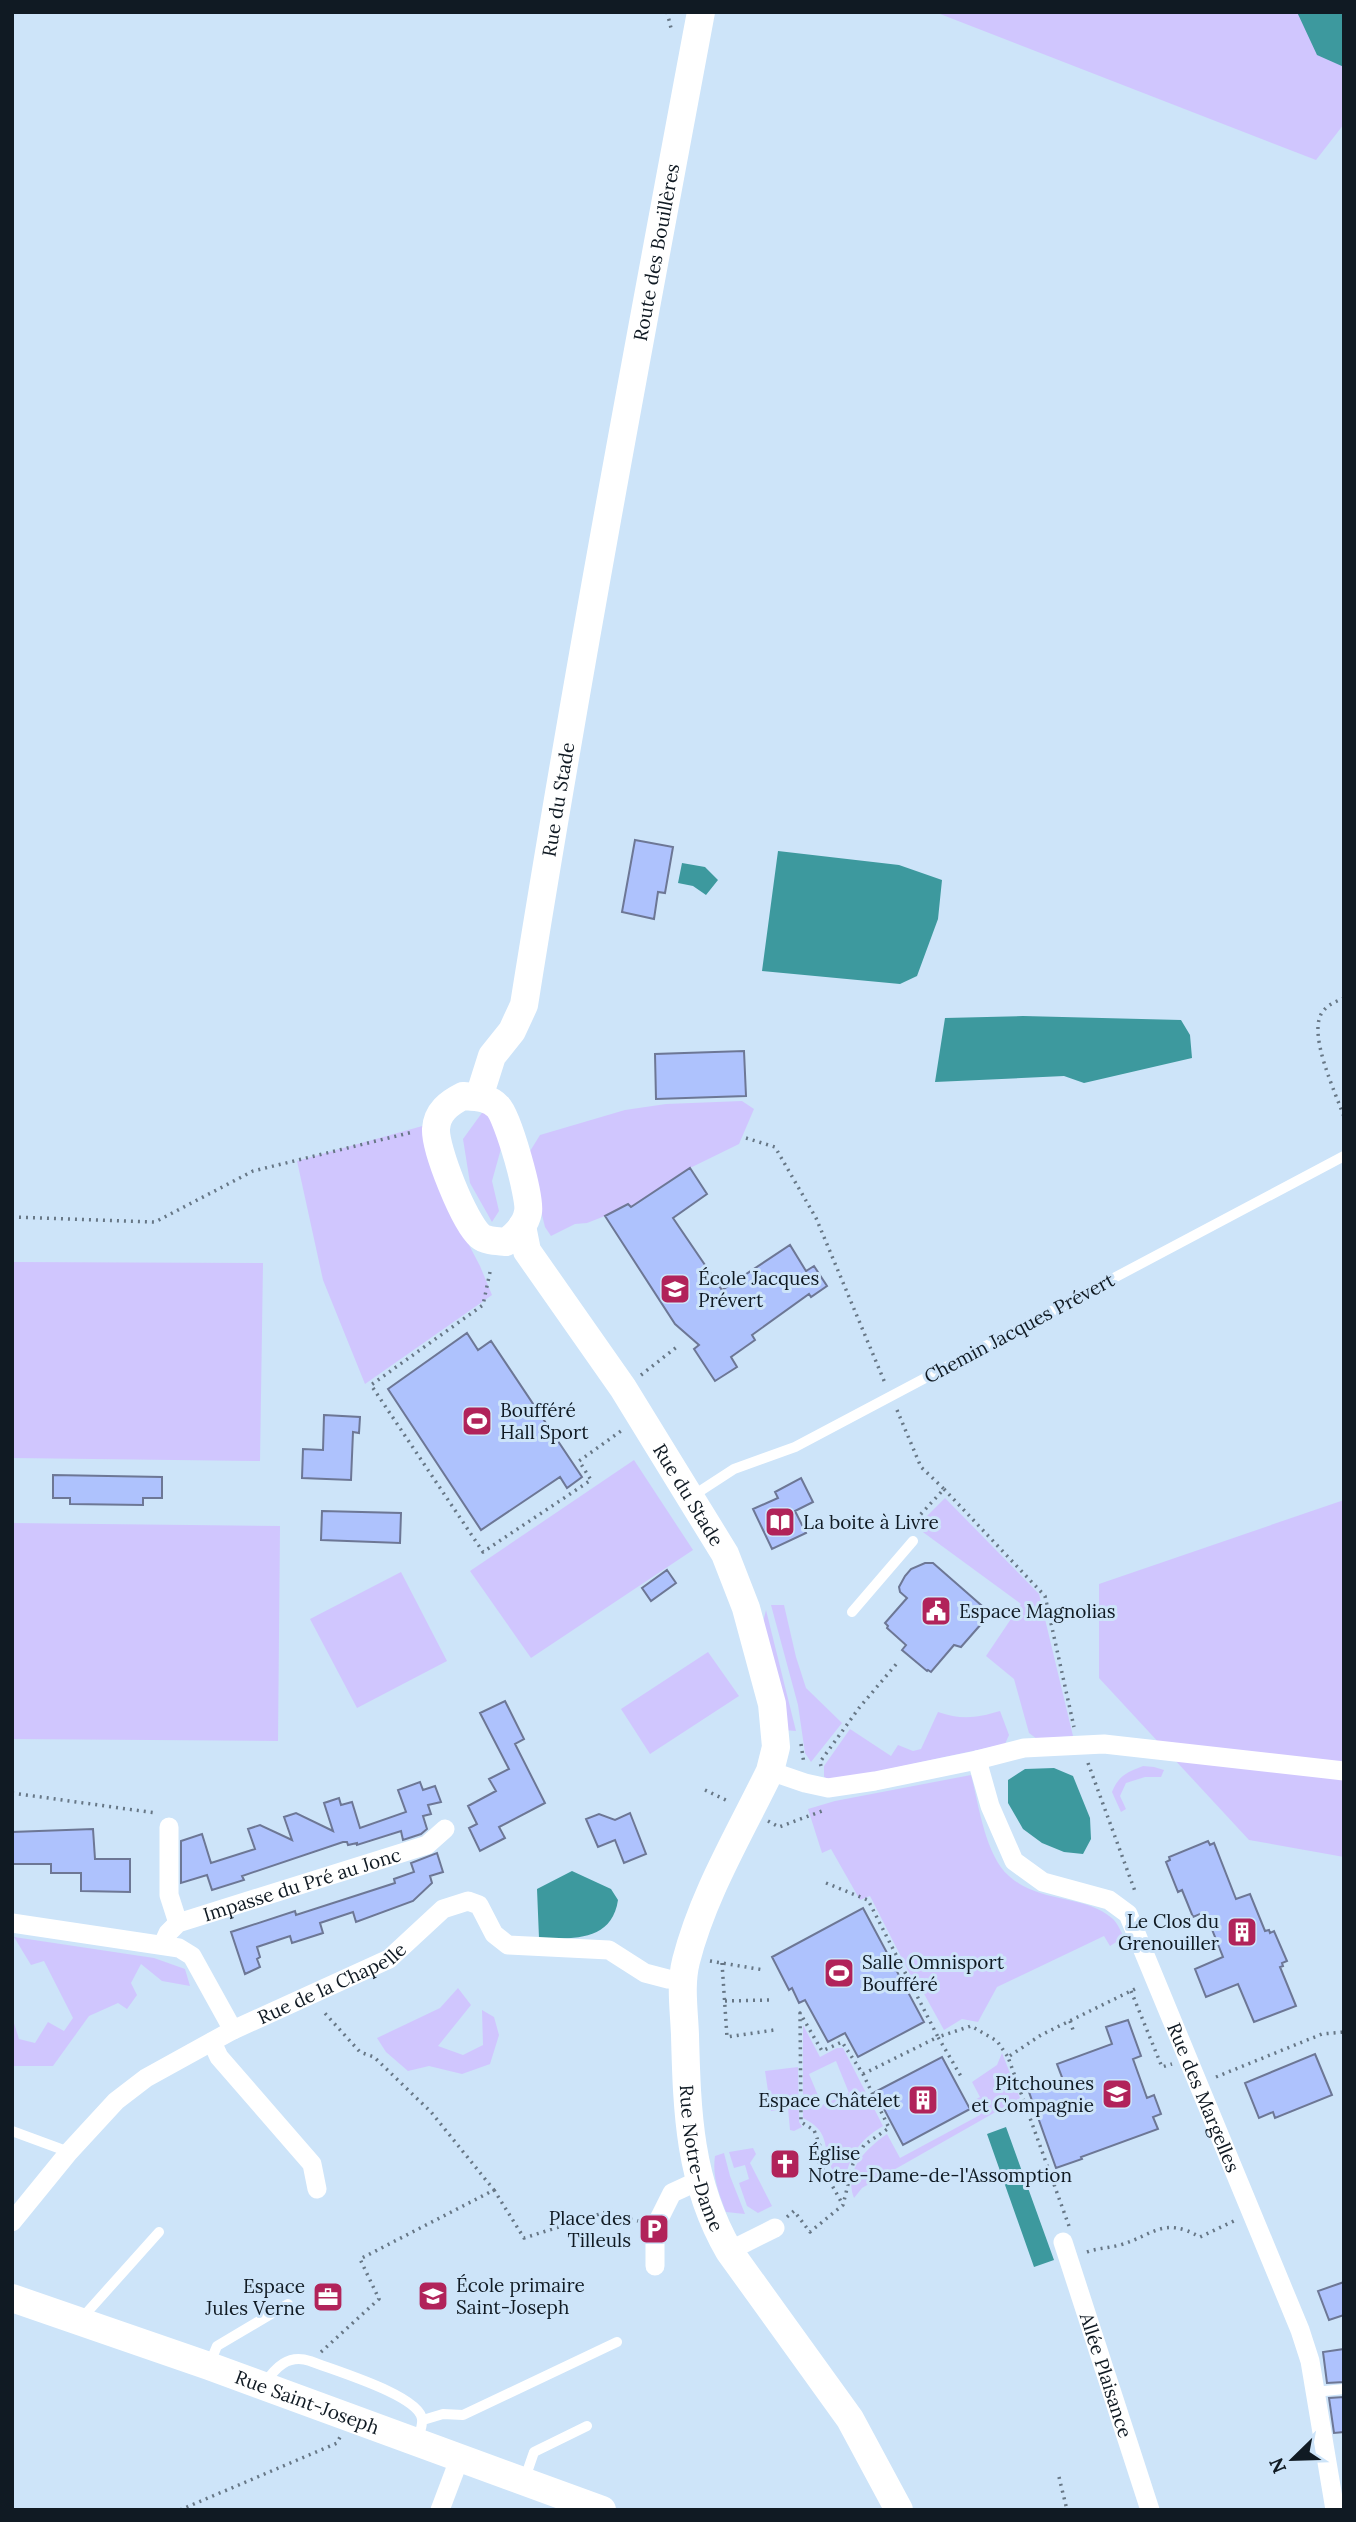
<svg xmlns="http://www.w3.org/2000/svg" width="1356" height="2522" font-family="Lora,serif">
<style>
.green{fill:#d0c6fe;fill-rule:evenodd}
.water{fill:#3d999e}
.building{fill:#aec2fd;stroke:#6d7795;stroke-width:2}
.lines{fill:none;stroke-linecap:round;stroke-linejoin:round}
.path{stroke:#677786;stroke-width:3.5;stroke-dasharray:2 5;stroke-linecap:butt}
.lane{stroke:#fff;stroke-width:10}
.street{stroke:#fff;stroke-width:19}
.secondary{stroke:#fff;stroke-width:28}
.labels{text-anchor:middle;stroke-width:6;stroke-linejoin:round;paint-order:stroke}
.street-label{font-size:19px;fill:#101a23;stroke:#cde4f9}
.poi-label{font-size:19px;fill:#101a23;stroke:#cde4f9;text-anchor:start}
</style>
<rect width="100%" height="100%" fill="#cde4f9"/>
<path class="green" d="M935 12H1344V124L1316 160Z
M742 1101 754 1109 739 1144 690 1168 631 1207 628 1204 605 1216 587 1223 575 1224 551 1236 545 1227 527 1156 540 1135 625 1110 666 1104Z
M484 1110 499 1121 502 1145 492 1181 499 1211 492 1222 470 1183 463 1139Z
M426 1125 459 1226 480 1266 492 1295 365 1384 323 1280 297 1161Z
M12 1262 263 1263 260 1461 12 1458Z
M634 1460 693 1550 531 1658 470 1571Z
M945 1498 1039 1594 1073 1736 1037 1739 1029 1733 1014 1679 986 1656 1021 1604 916 1527Z
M1344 1500V1857L1249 1840 1099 1678V1584Z
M12 1523 280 1526 278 1741 12 1739Z
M401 1572 447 1661 357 1708 310 1619Z
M771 1605H784L796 1657 806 1688 842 1723 811 1762 805 1753 798 1705Z
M766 1610 796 1731 783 1730 763 1622Z
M708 1652 739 1696 650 1754 621 1709Z
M1000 1711 1009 1735 1005 1744 833 1781 824 1777V1766L850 1729 891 1756 898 1745 913 1751 921 1749 938 1712C961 1720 977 1718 1000 1711Z
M1143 1766 1154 1767 1164 1770 1161 1777H1145L1126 1783 1120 1796 1126 1809 1121 1812 1112 1792C1119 1775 1126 1773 1143 1766Z
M971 1775C979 1805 985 1855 1009 1876 1040 1904 1085 1894 1113 1919 1118 1924 1121 1932 1124 1937L1110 1946 1104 1936 997 1987 978 2022 962 2019 944 2030 923 1992 917 1988 870 1896 860 1900 831 1849 822 1853 808 1809 835 1801Z
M14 1937 154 1958 185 1969 190 1986 162 1981 141 1964 131 1983 137 1995 127 2009 118 2003 89 2016 53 2066H12V2017L19 2039 35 2043 48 2022 64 2031 73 2018 44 1961 31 1965Z
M458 1988 471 2005 438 2046 463 2055 483 2045 482 2010 494 2017 499 2035 490 2064 462 2074 429 2066 408 2071 386 2052 377 2038 440 2008Z
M803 2025 820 2057 837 2048H843L883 2126C857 2142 851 2154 844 2183L840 2184C837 2178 832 2171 830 2164 823 2141 828 2131 803 2118ZM836 2061 849 2093 822 2105 809 2074Z
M1002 2053 1020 2098 862 2188 854 2198C843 2170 867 2148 887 2134L900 2158 980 2115 973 2101 980 2097 972 2082 997 2065Z
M798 2067 799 2122 802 2127 794 2131 790 2130 788 2108 771 2111 765 2071Z
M753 2148 756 2154 750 2163 772 2206 758 2213 747 2206 739 2183 749 2179 745 2165 734 2168 729 2152Z
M724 2153 730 2176 745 2214 726 2212C719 2193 712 2177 715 2156Z"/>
<path class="water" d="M1297 12H1344V67L1317 55Z
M778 851 899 865 942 880 938 919 917 976 900 984 762 971Z
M682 863 705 867 718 880 706 895 693 886 678 883Z
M1023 1016 1181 1020 1190 1035 1192 1058 1084 1083 1064 1076 935 1082 945 1018Z
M1054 1768 1073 1776 1090 1818 1091 1839 1083 1854 1064 1852 1042 1843 1023 1829 1008 1803V1780L1025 1769Z
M572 1871 611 1889 618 1900C612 1942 571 1939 539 1938L537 1889Z
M1006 2127 1054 2260 1034 2267 987 2134Z"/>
<path class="building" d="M635 840 673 847 665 893 658 892 654 919 622 912Z
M744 1051 746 1096 656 1099 655 1054Z
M690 1168 707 1194 673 1218 722 1290 790 1245 806 1271 814 1266 827 1286 811 1297 809 1294 752 1335 755 1340 731 1357 737 1367 715 1381 694 1349 699 1345 675 1324 605 1216 628 1204 631 1207Z
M467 1333 478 1350 491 1341 582 1477 567 1488 560 1477 481 1530 388 1389Z
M324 1415 360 1417 359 1433 353 1432 351 1480 302 1478 303 1449 323 1450Z
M53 1475 162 1477V1498H143V1505L70 1504V1498H53Z
M801 1478 813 1502 795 1511 806 1533 772 1549 753 1509 778 1498 775 1492Z
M322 1511 401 1513 400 1543 321 1540Z
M925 1563H933L989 1612V1615L961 1647 954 1645 931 1672 928 1670 927 1671 902 1650 906 1645 887 1628 888 1626 885 1623 907 1598 900 1592 899 1587 905 1576 911 1569Z
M667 1570 676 1583 651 1601 642 1588Z
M505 1701 524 1739 515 1744 545 1803 499 1827 505 1838 480 1851 469 1828 477 1824 468 1806 496 1791 489 1779 509 1769 480 1713Z
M420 1782 423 1790 435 1786 441 1802 428 1805 431 1814 423 1816 427 1829 421 1834 403 1840 401 1831 357 1845V1843L348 1845 347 1842H343L242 1876 244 1880 212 1890 207 1875 181 1883V1841L202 1834 211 1863 255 1849 248 1829 260 1825 292 1840 284 1817 296 1813 333 1831 324 1803 339 1798 341 1805 352 1802 360 1828 406 1812 398 1790Z
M630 1813 646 1854 624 1863 615 1840 598 1847 586 1819 599 1814 615 1820Z
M93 1829 95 1859H130V1892L81 1891V1873H51V1864H12V1832Z
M1208 1841 1210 1845 1214 1843 1236 1899 1250 1894 1265 1931 1269 1930 1270 1933 1274 1931 1287 1961 1282 1963 1283 1966 1280 1967 1296 2006 1254 2022 1238 1984 1206 1997 1195 1969 1223 1957 1205 1912 1193 1917 1182 1890 1178 1892 1166 1862 1170 1860 1169 1857Z
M437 1853 443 1872 430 1876 432 1883 413 1901 356 1922 353 1912 320 1923 323 1933 292 1943 290 1936 257 1947 260 1957 257 1959 260 1967 245 1974 231 1932 295 1911 296 1915 395 1883 394 1879 414 1872 411 1863Z
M863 1908 924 2022 858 2057 845 2033 828 2042 805 2000 799 2003 792 1988 789 1990 772 1957Z
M1128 2020 1141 2056 1133 2059 1147 2098 1154 2095 1161 2114 1153 2117 1158 2129 1081 2157 1082 2159 1056 2168 1029 2092 1063 2080 1057 2064 1112 2044 1106 2027Z
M1315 2054 1332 2095 1275 2118 1273 2112 1259 2118 1245 2083Z
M942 2057 970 2109 903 2145 875 2092Z
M1344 2282V2315L1329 2320 1318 2291Z
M1344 2349V2382L1327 2383 1323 2352Z
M1344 2397V2432L1334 2433 1329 2398Z"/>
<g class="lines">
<path class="path" d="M667 12 672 32
M1344 998C1337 1001 1329 1004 1324 1010 1305 1030 1336 1093 1344 1117
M746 1138 775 1147 816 1218 885 1383
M12 1217 155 1222 253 1171 413 1132
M490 1272 483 1305 371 1385 483 1552 591 1480 579 1461 621 1431
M641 1375 678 1346
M897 1410 921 1467 944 1489 908 1528
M944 1489 1045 1596 1074 1727
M801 1744 804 1764
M1088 1763 1136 1894
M821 1766 820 1762 859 1708 898 1662
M705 1790 730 1802
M12 1793 156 1813
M768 1821 779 1827 822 1811
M826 1883 868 1900 938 2037 971 2026 997 2041 1008 2057
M710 1961 764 1970
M722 1963 727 2037 774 2030
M1131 1991 1162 2067 1172 2064
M725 2001 769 2000
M1070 2021 1074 2033
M863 2074 938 2037 962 2078
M1216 2077 1322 2034 1344 2032
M494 2190 524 2238 606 2212 638 2221
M787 2217 794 2211 810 2232 843 2205 853 2164 864 2145 889 2128 863 2074 842 2042 822 2051 800 2013 801 2122 814 2130 824 2157 819 2162 843 2205
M1069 2226 1008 2057 1041 2035 1139 1987
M1087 2252C1098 2248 1109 2248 1120 2245 1154 2235 1163 2216 1200 2237L1236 2220
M321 2352 379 2299 360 2259 494 2190 431 2112 374 2057 360 2052 322 2010
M1059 2477 1067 2510
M180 2510 337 2443 340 2437"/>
<path class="lane" d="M694 1495 734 1469 795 1447 1344 1156
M852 1612 913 1541
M12 2131 69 2152
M82 2318 159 2232
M209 2365 217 2346 288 2304
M264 2384C276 2367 288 2354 310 2361 332 2370 419 2395 422 2419 423 2426 419 2434 417 2441
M1315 2392 1344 2389
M423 2420 443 2414 463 2415 617 2342
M525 2478 534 2452 587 2426"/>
<g class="street">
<path id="s1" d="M977 1760 990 1806 1014 1861 1043 1882 1109 1900 1128 1914 1300 2330 1310 2361 1335 2510"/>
<path d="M770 1771 805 1783 828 1788 875 1781 977 1760 1024 1748 1104 1744 1344 1771"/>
<path d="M169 1827V1895L178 1923"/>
<path d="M12 1923 179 1948 192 1956 233 2030"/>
<path id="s2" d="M163 1944 168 1933 178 1923 427 1845 445 1829"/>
<path d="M212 2042 219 2057 312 2164 317 2189"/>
<path id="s3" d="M12 2222 69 2152 116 2101 146 2078 233 2030 389 1959 443 1909 468 1901 479 1905 494 1934 508 1945 609 1950 645 1973 668 1979 682 1980"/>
<path id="s4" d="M1063 2242 1150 2510"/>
<path d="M729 2251 775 2228"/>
<path d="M655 2266V2227L672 2193 698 2181"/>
<path d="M440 2510 460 2457"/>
</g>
<g class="secondary">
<path d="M463 1096C476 1097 489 1097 498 1107 508 1117 531 1198 528 1212 526 1224 516 1235 506 1242 498 1241 486 1241 480 1236 464 1222 435 1149 436 1129 437 1112 449 1103 463 1096Z"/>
<path id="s5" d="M479 1097 492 1056 512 1031 524 1005C577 673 639 343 701 12"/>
<path id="s6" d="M522 1226 527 1251 623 1388 725 1554 746 1608 772 1704 776 1747 770 1771C740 1833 703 1894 686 1961 680 1985 684 2009 685 2035 687 2112 689 2182 729 2251L850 2419 899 2510"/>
<path id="s7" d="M12 2298 209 2366 602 2510"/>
</g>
</g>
<defs>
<g id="school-square" transform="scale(1.575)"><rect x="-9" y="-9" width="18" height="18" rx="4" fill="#b1235a" stroke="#cde4f9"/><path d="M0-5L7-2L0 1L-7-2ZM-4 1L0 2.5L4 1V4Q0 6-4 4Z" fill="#fff"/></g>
<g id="stadium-square" transform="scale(1.575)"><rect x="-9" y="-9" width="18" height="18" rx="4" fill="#b1235a" stroke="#cde4f9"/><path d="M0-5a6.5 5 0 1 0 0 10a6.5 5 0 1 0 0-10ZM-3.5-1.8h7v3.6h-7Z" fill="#fff"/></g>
<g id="library-square" transform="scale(1.575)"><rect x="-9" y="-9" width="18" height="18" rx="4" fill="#b1235a" stroke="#cde4f9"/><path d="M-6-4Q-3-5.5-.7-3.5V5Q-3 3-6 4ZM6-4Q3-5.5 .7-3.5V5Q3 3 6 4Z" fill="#fff"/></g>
<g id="civic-square" transform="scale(1.575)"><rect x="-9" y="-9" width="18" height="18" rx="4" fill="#b1235a" stroke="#cde4f9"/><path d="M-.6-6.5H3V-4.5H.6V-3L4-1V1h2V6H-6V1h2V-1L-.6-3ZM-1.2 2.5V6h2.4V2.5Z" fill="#fff"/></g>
<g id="building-square" transform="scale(1.575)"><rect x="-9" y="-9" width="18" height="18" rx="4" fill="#b1235a" stroke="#cde4f9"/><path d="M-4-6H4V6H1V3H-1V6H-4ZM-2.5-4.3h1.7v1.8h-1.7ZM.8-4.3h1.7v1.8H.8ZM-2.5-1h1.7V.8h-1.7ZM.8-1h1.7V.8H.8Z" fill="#fff"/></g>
<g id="church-square" transform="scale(1.575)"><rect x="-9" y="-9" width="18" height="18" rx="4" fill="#b1235a" stroke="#cde4f9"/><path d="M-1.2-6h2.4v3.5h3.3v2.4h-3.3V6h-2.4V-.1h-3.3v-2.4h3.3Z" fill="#fff"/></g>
<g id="parking-square" transform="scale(1.575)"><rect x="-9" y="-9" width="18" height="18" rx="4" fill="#b1235a" stroke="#cde4f9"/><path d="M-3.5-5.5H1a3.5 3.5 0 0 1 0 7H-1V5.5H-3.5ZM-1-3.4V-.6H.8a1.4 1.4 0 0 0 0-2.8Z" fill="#fff"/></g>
<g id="office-square" transform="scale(1.575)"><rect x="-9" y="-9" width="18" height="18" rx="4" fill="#b1235a" stroke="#cde4f9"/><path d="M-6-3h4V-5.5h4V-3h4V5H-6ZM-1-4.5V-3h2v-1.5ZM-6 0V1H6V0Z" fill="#fff"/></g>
</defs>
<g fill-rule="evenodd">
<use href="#school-square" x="675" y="1289"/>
<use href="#stadium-square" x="477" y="1421"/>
<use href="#library-square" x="780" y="1522"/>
<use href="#civic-square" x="936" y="1611"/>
<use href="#building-square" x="1242" y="1932"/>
<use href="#stadium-square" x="839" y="1973"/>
<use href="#school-square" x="1117" y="2094"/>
<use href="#building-square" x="923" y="2100"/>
<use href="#church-square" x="785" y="2164"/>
<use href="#parking-square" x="654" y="2229"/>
<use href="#school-square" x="433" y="2296"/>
<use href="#office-square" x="328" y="2297"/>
</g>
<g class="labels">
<g class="street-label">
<text dy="7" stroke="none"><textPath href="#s5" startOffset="868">Route des Bouillères</textPath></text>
<text dy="7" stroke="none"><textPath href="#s5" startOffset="312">Rue du Stade</textPath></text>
<text transform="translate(1019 1328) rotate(-28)" y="7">Chemin Jacques Prévert</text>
<text dy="7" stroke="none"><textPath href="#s6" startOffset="318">Rue du Stade</textPath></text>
<text dy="7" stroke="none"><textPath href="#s2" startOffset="156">Impasse du Pré au Jonc</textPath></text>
<text dy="7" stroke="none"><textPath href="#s3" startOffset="406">Rue de la Chapelle</textPath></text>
<text dy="7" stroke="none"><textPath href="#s1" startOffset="434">Rue des Margelles</textPath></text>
<text dy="7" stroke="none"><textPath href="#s6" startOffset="1020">Rue Notre-Dame</textPath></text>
<text dy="7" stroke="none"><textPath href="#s4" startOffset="140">Allée Plaisance</textPath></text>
<text dy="7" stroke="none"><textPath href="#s7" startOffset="313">Rue Saint-Joseph</textPath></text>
</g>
<g class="poi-label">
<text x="698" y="1285">École Jacques<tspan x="698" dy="22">Prévert</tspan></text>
<text x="500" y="1417">Boufféré<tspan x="500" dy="22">Hall Sport</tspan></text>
<text x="803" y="1529">La boite à Livre</text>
<text x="959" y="1618">Espace Magnolias</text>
<text x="1219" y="1928" text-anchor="end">Le Clos du<tspan x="1219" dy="22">Grenouiller</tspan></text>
<text x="862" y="1969">Salle Omnisport<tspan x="862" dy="22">Boufféré</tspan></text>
<text x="1094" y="2090" text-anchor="end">Pitchounes<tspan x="1094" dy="22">et Compagnie</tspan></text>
<text x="900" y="2107" text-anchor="end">Espace Châtelet</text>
<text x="808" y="2160">Église<tspan x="808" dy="22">Notre-Dame-de-l'Assomption</tspan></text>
<text x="631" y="2225" text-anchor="end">Place des<tspan x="631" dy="22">Tilleuls</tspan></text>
<text x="456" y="2292">École primaire<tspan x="456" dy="22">Saint-Joseph</tspan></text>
<text x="305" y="2293" text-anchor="end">Espace<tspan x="305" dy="22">Jules Verne</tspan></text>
</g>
</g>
<rect width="1356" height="2522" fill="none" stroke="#101a23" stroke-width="28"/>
<g transform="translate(1293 2459) rotate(247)" stroke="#cde4f9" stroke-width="5" paint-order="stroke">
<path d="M0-5L12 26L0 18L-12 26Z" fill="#101a23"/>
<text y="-10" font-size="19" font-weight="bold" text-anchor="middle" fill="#101a23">N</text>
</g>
</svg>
